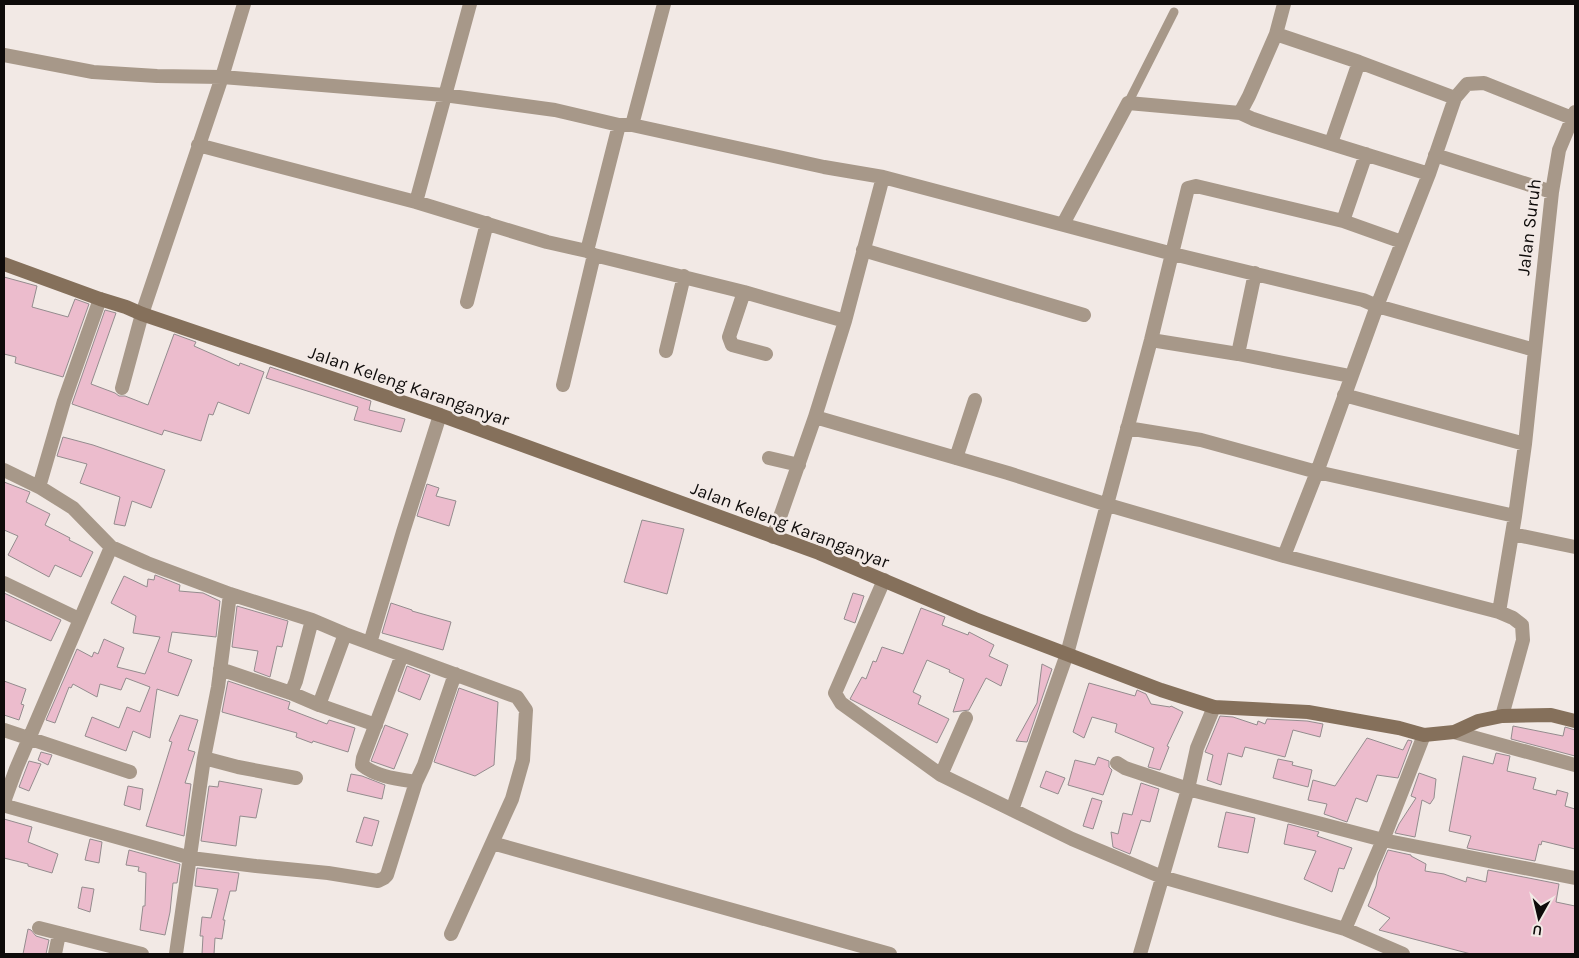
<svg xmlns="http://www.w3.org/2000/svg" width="1579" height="958" font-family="Karla,sans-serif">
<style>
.building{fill:#ecbccd;stroke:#948c8e}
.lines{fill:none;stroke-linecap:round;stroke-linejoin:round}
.service{stroke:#a79889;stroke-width:9}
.minor{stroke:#a79889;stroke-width:14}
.secondary{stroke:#85705b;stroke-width:14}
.labels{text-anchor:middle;stroke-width:5;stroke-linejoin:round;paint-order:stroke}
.street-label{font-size:18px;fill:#0e0b0a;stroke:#f2e9e5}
</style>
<rect width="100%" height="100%" fill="#f2e9e5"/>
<path class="building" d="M4 277 37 286 32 307 68 317 75 299 89 304 63 377 15 363 16 357 4 354Z
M105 310 116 313 91 384 115 393 119 396H125L148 405 174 334 196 342 194 346 239 366 240 363 264 372 249 414 218 402 213 415 209 414 201 441 164 430 162 435 72 404Z
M270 367 371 401 369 410 405 419 401 432 354 420 358 407 266 378Z
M63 437 93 445 165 470 151 508 132 501 125 526 114 524 120 497 80 483 87 464 57 456Z
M4 482 30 492 26 502 50 514 45 525 70 538 69 540 93 552 81 577 55 565 49 577 8 555 18 536 4 530Z
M427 484 439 488 436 496 456 501 449 526 417 516Z
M642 520 684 529 667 594 624 582Z
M155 575 180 585 179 591 203 593 220 601 216 637 172 632 168 652 192 660 178 696 157 689 150 738 133 731 126 751 85 736 92 717 119 728 127 707 140 712 150 687 126 678 121 690 100 684 97 697 73 684 71 688 69 687 55 723 46 720 77 649 92 657 94 652 98 654 104 639 124 648 117 667 145 674 160 637 133 633 136 616 111 603 124 576 147 587 148 579 154 580Z
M4 593 61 620 51 641 4 620Z
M853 593 864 596 855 623 844 619Z
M391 603 412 610V611L451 622 443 650 382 633Z
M237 606 288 621 282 647 277 646 270 677 254 671 258 651 232 647Z
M921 608 945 617 942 625 968 635 969 632 994 645 989 656 1008 665 1001 686 986 678 969 710 953 712 964 679 949 672 950 670 927 660 913 692 921 696 918 704 949 719 937 743 850 699 862 677 866 679 873 661 876 662 882 647 903 654Z
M1042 664 1052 669 1027 742 1016 741 1037 703Z
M407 666 430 675 420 700 398 691Z
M4 681 26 689 21 704 24 705 19 720 4 715Z
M228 681 290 702 288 709 327 724 329 720 355 728 348 752 313 741 312 743 296 737 297 733 222 712Z
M1089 683 1135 696 1137 690 1146 694 1151 704 1170 707 1171 706 1183 712 1167 746 1169 747 1160 770 1148 767 1154 748 1115 732 1117 724 1092 717 1084 738 1073 732Z
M459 688 498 702 494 765 475 776 434 762Z
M180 715 198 720 188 750 195 752 185 783 191 784 184 836 146 826 172 742 169 741Z
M1220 716 1233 717 1257 725 1258 721 1265 724 1267 719 1307 721 1323 724 1320 737 1293 730 1285 757 1245 747 1242 757 1228 753 1221 785 1207 780 1213 755 1205 752Z
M385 725 408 734 394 769 371 761Z
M1513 726 1563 736 1565 727 1575 730V756L1511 739Z
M1367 738 1403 750 1408 740 1412 741 1398 778 1377 775 1367 802 1356 798 1347 822 1324 814 1327 804 1308 800 1313 780 1335 786Z
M41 752 52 755 48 765 38 760Z
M1496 753 1510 756 1507 771 1536 778 1533 789 1556 795 1557 790 1568 793 1565 806 1575 809V849L1542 841 1541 845 1539 844 1535 861 1467 848 1471 836 1449 831 1463 756 1493 764Z
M1098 757 1109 761V767L1112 770 1103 795 1068 785 1075 760 1095 765Z
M1278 759 1293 762 1292 765 1312 770 1308 787 1273 778Z
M29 761 41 764 29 791 19 787Z
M1046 771 1065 778 1058 794 1040 787Z
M1419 773 1436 779 1434 798 1430 804 1422 800 1415 837 1395 833 1399 824 1416 798 1411 796Z
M351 774 362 776 385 785 382 799 347 791Z
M219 781 262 789 256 818 240 816 236 846 201 841 209 786 218 787Z
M1141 783 1159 789 1150 822 1141 820 1130 854 1113 847 1111 832 1118 834 1123 813 1132 815Z
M128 786 143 789 140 810 124 805Z
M1092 798 1102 801 1093 829 1083 826Z
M1226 812 1255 818 1248 853 1218 847Z
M364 817 379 821 372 846 356 842Z
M4 819 32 827 28 842 58 854 52 873 28 866V864L4 858Z
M1288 824 1319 832 1317 836 1352 848 1344 869 1339 868 1332 892 1304 879 1316 851 1284 844Z
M90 839 102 842 99 863 85 860Z
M129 850 180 864 177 883H173L170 912 165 935 140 930 143 906H145L146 873 138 871 139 867 126 865Z
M1388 850 1411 855V856L1426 864 1425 871 1444 874 1466 882 1467 877 1486 882 1488 870 1559 884 1556 902 1575 906V954H1471L1379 930 1390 918 1368 906 1376 886 1378 874Z
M197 868 239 873 236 891H230L223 920H225L222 939 215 938 214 954H202L203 936H200L202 917 211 918 218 889 195 886Z
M82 887 94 889 90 912 78 908Z
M28 929 31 930 36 936 49 940 46 954H23Z"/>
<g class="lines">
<path class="service" d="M1128 103 1174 12"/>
<path class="minor" d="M244 4 222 77 444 95 555 110 619 125H632L824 167 883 177 1173 254 1363 300 1377 306 1535 350 1525 444 1515 516 1499 612 1513 618 1522 625 1523 640 1502 716
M1276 34 1284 4
M4 55 93 72 157 76 222 77 142 314 122 388
M1240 113 1253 119 1274 126 1429 174
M632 125 664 4
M1331 143 1359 62
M198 145 416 202 547 242 587 251 594 255 744 292 845 321
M1435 155 1552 192
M416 202 470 4
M1343 221 1366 154
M1063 224 1128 103 1240 113 1249 96 1276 34 1359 62 1455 98
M863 250 1084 315
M587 251 619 125
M744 292 729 337 732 345 766 354
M467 302 487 223
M1151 340 1238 354 1350 376
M1535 350 1552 192 1559 150 1575 112
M666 351 684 276
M1238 354 1255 273
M563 385 594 255
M1344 395 1525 444
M815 417 845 321 883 177
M1127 428 1201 440 1317 472 1515 516
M769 458 799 465
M956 458 975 400
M4 470 41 488 73 508 111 547 147 563 230 594 312 620 345 634 517 697 526 710 523 760 512 799 451 934
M39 487 64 401 100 299
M1512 534 1575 547
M773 537 815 417 1008 473 1108 505 1284 556 1499 612
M111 547 16 769 5 799 6 806 191 858 256 866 328 873 378 881 384 878 387 875 416 782
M1284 556 1317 472 1377 306 1429 174 1455 98 1467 84 1484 83 1572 118
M884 580 835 693 841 703 941 775 1072 839 1162 877 1345 929 1403 954
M4 583 79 619
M345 634 319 705 376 725
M370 643 403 532 440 415
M402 655 363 758 362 765C377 777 398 779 416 782L424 765 455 674
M220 669 291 693 319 705
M291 693 296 681 312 620
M4 730 130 772
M1454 732 1575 765
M204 758 238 767 296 778
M1117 763 1125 768 1188 789 1383 840 1575 878
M941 775 966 718
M1012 810 1067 654 1151 340 1188 188 1196 186 1343 221 1402 242
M492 843 890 954
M39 928 142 954
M1345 929 1383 840 1424 735
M55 954 59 934
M176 954 204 758 218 687 230 594
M1140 954 1188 789 1197 748 1214 707"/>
<path class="secondary" d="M4 264 100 299 126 307 142 314 440 415 819 553 975 619 1161 690 1214 707 1308 712 1399 728 1424 735 1454 732 1478 721 1502 716 1551 715 1575 721"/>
</g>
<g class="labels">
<g class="street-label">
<text transform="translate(1529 227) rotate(-83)" y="6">Jalan Suruh</text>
<text transform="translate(409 386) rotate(19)" y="6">Jalan Keleng Karanganyar</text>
<text transform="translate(790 525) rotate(21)" y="6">Jalan Keleng Karanganyar</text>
</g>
</g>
<rect width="1579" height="958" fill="none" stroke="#0e0b0a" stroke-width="10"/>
<g transform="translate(1539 918) rotate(188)" stroke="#f2e9e5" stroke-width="4" paint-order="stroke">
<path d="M0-4L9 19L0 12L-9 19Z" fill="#0e0b0a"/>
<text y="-8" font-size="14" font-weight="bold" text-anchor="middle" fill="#0e0b0a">U</text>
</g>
</svg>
